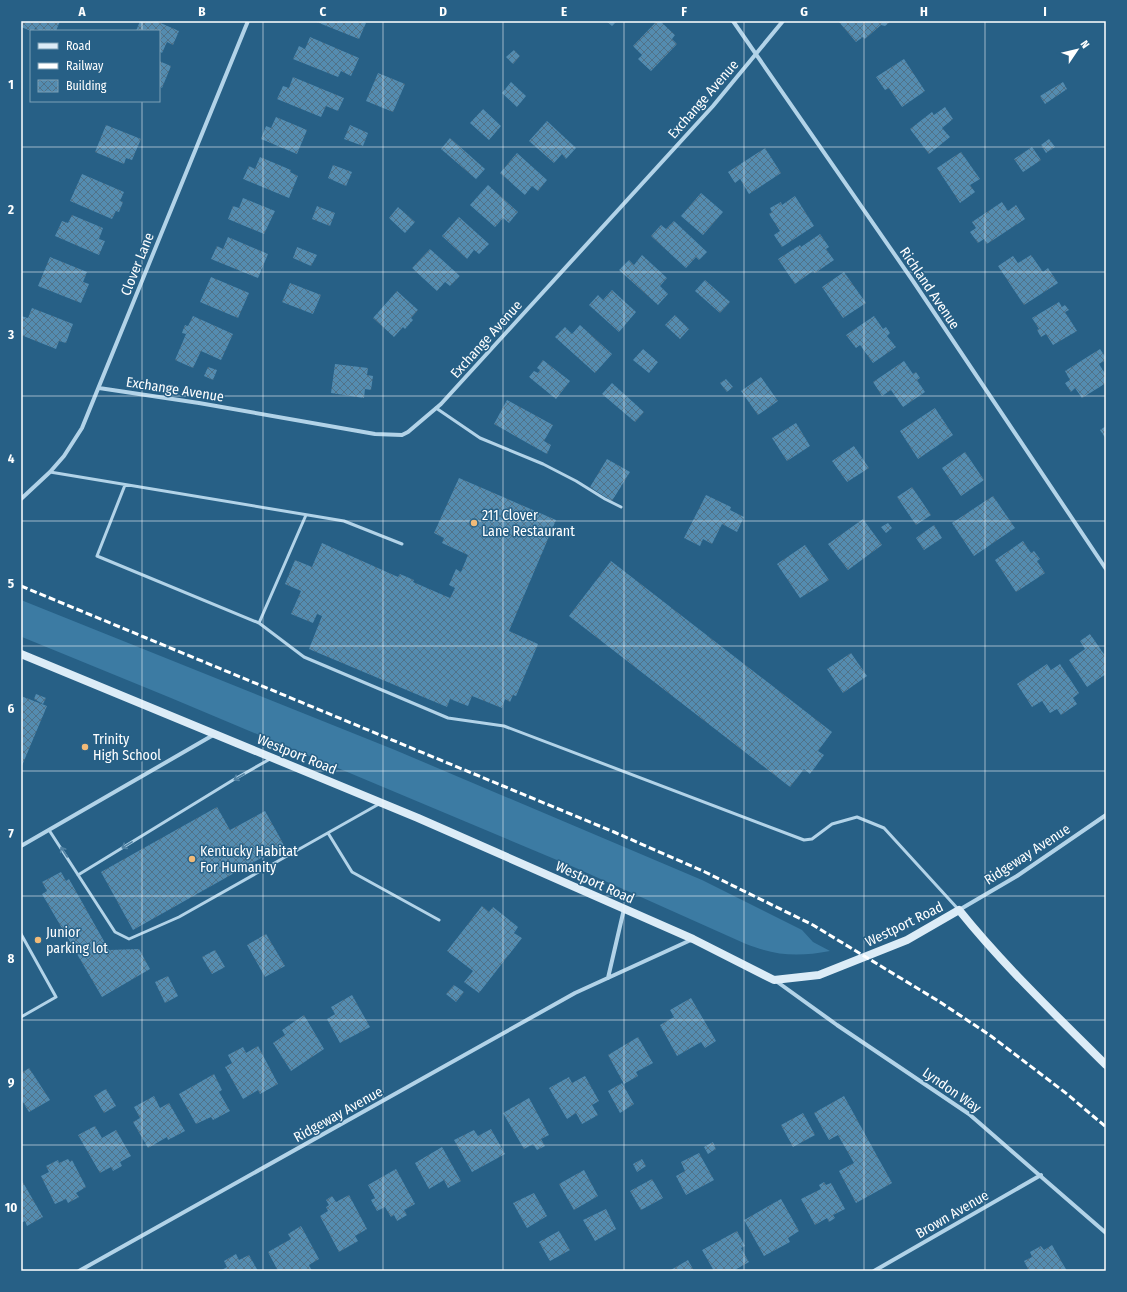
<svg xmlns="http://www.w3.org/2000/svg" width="1127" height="1292" font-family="'Fira Sans Condensed',sans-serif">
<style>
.grass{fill:#3c7ba3}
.building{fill:url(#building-cross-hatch)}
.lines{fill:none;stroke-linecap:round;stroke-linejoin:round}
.service{stroke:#b2d3e8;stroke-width:3}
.minor{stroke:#b2d3e8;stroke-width:4}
.secondary{stroke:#dcecf7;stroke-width:8}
.rail{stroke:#fff;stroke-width:3;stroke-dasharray:7 3;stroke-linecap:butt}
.oneway{stroke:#5182a3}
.grid{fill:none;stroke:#fff;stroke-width:1;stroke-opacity:0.55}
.poi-dot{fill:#f0ba78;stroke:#276086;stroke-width:1.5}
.labels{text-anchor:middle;stroke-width:3;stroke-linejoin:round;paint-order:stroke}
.street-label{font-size:14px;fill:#fff;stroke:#276086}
.poi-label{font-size:14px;fill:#fff;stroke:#276086;text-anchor:start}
.neatline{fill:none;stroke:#fff;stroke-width:1.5}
.grid-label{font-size:13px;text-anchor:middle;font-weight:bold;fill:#fff}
</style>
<defs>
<pattern id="building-cross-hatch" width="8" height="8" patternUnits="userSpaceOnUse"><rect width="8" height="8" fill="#548cb0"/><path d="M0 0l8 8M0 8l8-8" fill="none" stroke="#517288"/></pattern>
</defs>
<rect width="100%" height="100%" fill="#276086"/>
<path class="grass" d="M21 600 395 750 702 880 802 930 813 942 830 951C798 957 777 956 746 944L576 868 171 698 22 637H21Z"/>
<path class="building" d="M21 21H60L56 31H41L35 28 34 31H31L21 27Z
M140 21H156L179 31 173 45 167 42 162 53 159 51V31H136Z
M314 21H362L366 23 359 39Z
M606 21H617L612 26Z
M657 21H660L675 35 672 39 677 44 651 71 638 59 642 55 633 46Z
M838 21H891L885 26 881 25 865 39 863 37 856 42Z
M310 37 359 58 351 76 341 71 338 77 293 59 299 46 305 49Z
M514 50 520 56 513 64 506 57Z
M904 59 925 91 902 107 889 88 885 90 876 77Z
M159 61 171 66 162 88 159 86Z
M378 73 405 84 393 112 366 101Z
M293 77 344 98 338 111 326 106 321 117 277 99 283 86 289 88Z
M511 82 526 96 517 107 502 93Z
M1063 82 1067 89 1045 104 1040 96Z
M945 107 953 119 942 128 950 137 929 154 910 129 932 112 934 115Z
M483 109 501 126 489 140 470 123Z
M276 117 307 130 297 154 261 139 266 126 271 128Z
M547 121 576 148 566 159 562 154 554 163 529 141Z
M106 125 141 139 132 160 126 158 124 164 95 152Z
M350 125 368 133 363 146 344 139Z
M450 138 485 169 476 179 441 149Z
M1049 139 1055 147 1046 153 1041 145Z
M1032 147 1041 160 1023 172 1014 159Z
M765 148 781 173 749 194 740 179 735 183 728 172Z
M961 152 980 179 970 185 975 192 960 203 937 168Z
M517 153 547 180 538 191 532 186 525 195 500 173Z
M260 157 291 170 290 172 298 176 289 198 243 179 249 166 255 169Z
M333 165 352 172 346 186 328 178Z
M82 174 124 192 120 201 123 202 119 212 116 211 112 219 70 201Z
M488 185 518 212 509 223 503 218 495 227 470 205Z
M701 193 723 212 703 235 681 216Z
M795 196 814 226 782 247 774 235 780 231 769 214 772 212 770 208 781 202 782 205Z
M243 198 275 211 264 234 228 219 233 206 239 208Z
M1002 202 1008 211 1016 205 1025 219 987 244 984 239 978 243 970 232 976 228 972 222Z
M317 206 335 213 330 226 312 219Z
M398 207 415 222 405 233 389 218Z
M72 215 103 228 99 239 105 241 99 255 55 236 62 221 68 223Z
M459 217 489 244 479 254 474 250 467 259 442 236Z
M674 221 707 252 699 260 696 257 686 268 651 236 661 225 666 229Z
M820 234 829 247 826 249 834 260 815 273 813 271 795 284 778 259 800 245 801 247Z
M228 237 268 254 258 278 211 259 217 246 223 249Z
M297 247 317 255 311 266 293 258Z
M430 249 460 276 450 286 445 282 437 291 412 268Z
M642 255 667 278 660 286 668 294 658 305 619 270 629 260 634 265Z
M1031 255 1043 272 1048 268 1058 283 1024 305 998 266 1013 256 1018 263Z
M50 257 87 272 83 282 89 284 81 303 38 286Z
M844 272 866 303 843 318 822 287Z
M211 277 249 293 238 318 200 302Z
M705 280 730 302 720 313 695 291Z
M290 283 321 295 313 314 282 302Z
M612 290 636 312 619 332 589 305 598 295 603 300Z
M397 291 418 310 411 318 413 320 405 329 403 327 394 337 373 318Z
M1059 302 1062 307 1065 305 1069 310 1065 312 1077 331 1053 345 1046 334 1041 337 1037 330 1039 329 1032 318Z
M32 308 73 324 66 343 59 341 56 349 21 335V316L28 318Z
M675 315 689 329 680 339 665 325Z
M193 316 233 334 221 360 201 351 193 368 175 360 186 334 182 333 183 330 185 325 188 326Z
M874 316 883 329 886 327 890 333 887 336 896 347 873 363 860 345 856 348 846 335Z
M580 325 612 354 595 373 555 337 565 327 572 334Z
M643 349 658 362 649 373 633 360Z
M1100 349 1106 358V360L1099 364 1106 375V383L1082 398 1075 388 1071 392 1065 383 1070 380 1065 371Z
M543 360 570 381 556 399 529 377 534 371 538 373 540 370 537 368Z
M904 361 913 374 916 372 920 378 917 380 925 392 903 407 891 390 882 396 873 382Z
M335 364 368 368 367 375 373 376 371 390 365 389 364 398 331 393Z
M208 367 217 370 213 380 204 376Z
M761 377 778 401 758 415 741 391Z
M726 379 733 387 727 392 720 383Z
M612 383 644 412 635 422 602 394Z
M507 400 553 425 544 441 551 445 547 454 494 424Z
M935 408 953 435 918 459 900 431Z
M796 423 810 446 787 461 772 438Z
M1106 426V439L1100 430Z
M854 446 869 468 847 482 832 461Z
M965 452 984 480 961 496 942 468Z
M607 459 630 472 612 501 590 487Z
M459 478 556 520 509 631 538 644 516 696 513 695 510 702 505 699 502 708 472 696 468 706 450 699 447 707 309 649 322 616 317 614 313 623 291 614 301 591 285 584 295 560 312 567 322 543 398 577 400 574 414 580 413 582 450 598 455 588 449 585 456 569 461 572 468 555 442 543 444 538 434 533Z
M912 487 931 515 916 525 897 497Z
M706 495 731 507 730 510 744 517 737 532 722 524 712 544 703 539 700 546 684 538Z
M993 496 1015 528 974 556 952 523Z
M863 519 882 545 848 570 828 544Z
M888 523 892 528 886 533 881 527Z
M934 525 942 538 924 550 916 538Z
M1023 541 1031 553 1034 551 1040 559 1037 561 1045 573 1016 592 995 560Z
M805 545 829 580 800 598 777 564Z
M611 561 832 732 818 751 824 755 810 774 804 769 790 787 569 616Z
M1090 634 1106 657V674L1087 687 1069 660 1085 649 1080 641Z
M851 653 867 676 843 693 827 669Z
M1047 664 1051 670 1060 664 1079 693 1073 698 1077 704 1061 715 1057 709 1050 713 1042 701 1032 707 1017 684Z
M36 694 46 698 43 704 34 699Z
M21 696 47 706 21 768Z
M217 807 230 830 265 811 284 845 133 930 101 872Z
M61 872 66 881 69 879 109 950 139 949 150 969 102 997 42 894 47 891 42 882Z
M482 906 489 912 493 907 518 927 514 933 522 938 479 993 464 982 473 971 447 951Z
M266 934 285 966 265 977 247 945Z
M215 950 225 967 212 974 202 957Z
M168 976 178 996 165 1003 155 982Z
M454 985 464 992 456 1002 446 994Z
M352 995 370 1027 340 1043 327 1019 335 1014 331 1007Z
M691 998 716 1041 705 1048 701 1042 677 1056 660 1025 674 1017 670 1010Z
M304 1015 324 1049 291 1071 273 1043 285 1035 282 1030Z
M638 1037 653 1063 636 1072 638 1076 624 1084 608 1055Z
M258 1046 278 1084 260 1094 258 1090 243 1099 225 1067 232 1063 228 1055 243 1047 246 1053Z
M29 1068 50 1100 29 1112 21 1099V1073Z
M214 1074 222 1090 219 1092 230 1111 213 1120 211 1117 196 1124 179 1094Z
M585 1076 599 1101 592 1105 598 1115 582 1124 576 1113 567 1119 549 1088 569 1077 572 1083Z
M622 1083 634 1104 620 1113 608 1091Z
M106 1089 116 1106 104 1113 94 1096Z
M154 1096 160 1108 169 1103 185 1131 168 1140 167 1137 148 1148 133 1122 140 1118 134 1107Z
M844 1096 892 1183 856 1203 839 1171 854 1163 838 1135 829 1140 814 1113Z
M529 1098 549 1135 541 1139 545 1146 537 1150 533 1144 524 1149 503 1113Z
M803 1113 815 1135 793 1147 781 1125Z
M95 1126 102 1138 116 1130 131 1156 120 1162 122 1166 113 1171 111 1167 100 1173 78 1135Z
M491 1129 505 1154 472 1172 454 1140 474 1130 478 1136Z
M713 1142 716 1149 708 1154 704 1147Z
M442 1147 461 1181 448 1188 444 1180 429 1189 415 1163Z
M699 1153 714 1180 686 1195 676 1176 685 1171 681 1162Z
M68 1159 70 1162 72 1160 86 1187 76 1193 79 1197 68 1203 66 1199 55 1204 41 1176 49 1172 46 1166 58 1160 59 1163Z
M642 1159 646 1166 637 1172 633 1164Z
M396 1169 415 1204 404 1210 407 1215 397 1221 394 1215 391 1217 385 1207 377 1211 371 1200 375 1198 368 1185Z
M584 1170 598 1196 574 1210 559 1184Z
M21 1179 43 1217 27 1226 25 1221 21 1223Z
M652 1179 663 1198 641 1210 630 1191Z
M824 1182 826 1185 831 1183 845 1209 833 1215 835 1218 829 1222 827 1218 815 1225 801 1199 821 1189 819 1185Z
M534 1193 547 1216 527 1228 513 1203Z
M349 1195 367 1229 355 1236 358 1241 339 1252 320 1216 328 1211 326 1207 329 1205 326 1200 332 1196 336 1202Z
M781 1199 799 1231 788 1238 790 1242 764 1256 744 1220Z
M606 1209 616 1229 595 1241 583 1220Z
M301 1226 319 1259 309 1265 312 1271H278L268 1252 291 1239 288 1234Z
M559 1231 570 1250 550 1261 539 1242Z
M737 1231 745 1246 741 1248 749 1262 733 1271H714L702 1250Z
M1052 1245 1067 1271H1029L1024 1261 1032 1257 1030 1252 1041 1246 1044 1250Z
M236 1254 239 1260 249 1255 258 1271H220L227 1267 224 1261Z
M688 1260 694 1271H669Z"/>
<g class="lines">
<path class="service" d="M436 408 480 438 543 464 576 481 605 499 621 507
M50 472 344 521 402 544
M125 485 97 556 259 623 306 515
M259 623 304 657 448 718 504 726 804 840 812 839 832 824 857 817 884 828 958 909
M49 830 115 932 129 939 179 917 379 804
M328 833 352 872 439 920
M78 875 233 780 270 759
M21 934 56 997 21 1017"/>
<path class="minor" d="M733 21 913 281 1106 569
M99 388 199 403 375 434 402 435 408 432 441 404 713 106 783 21
M21 499 50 472 64 456 82 428 248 21
M21 846 215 734
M959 910 1017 876 1106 815
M608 978 624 909
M776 981 837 1025 969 1114 1106 1233
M79 1271 575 993 693 939
M874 1271 1041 1175"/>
<path class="secondary" d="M21 654 418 818 693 939 774 980 819 975 907 940 959 910C1004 966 1056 1015 1106 1065"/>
<path class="rail" d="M21 586 614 832 705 872 813 925 940 1002 991 1036 1067 1094 1106 1127"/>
</g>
<defs><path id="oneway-shaft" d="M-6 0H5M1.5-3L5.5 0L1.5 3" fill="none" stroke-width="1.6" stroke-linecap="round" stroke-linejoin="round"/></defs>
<g class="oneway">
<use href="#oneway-shaft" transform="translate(239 777) rotate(150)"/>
<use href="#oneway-shaft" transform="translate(127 845) rotate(149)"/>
<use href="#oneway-shaft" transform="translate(64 852) rotate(-123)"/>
</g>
<path class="grid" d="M142 21V31M263 21V1271M383 21V1271M503 21V1271M624 21V1271M744 21V1271M864 21V1271M985 21V1271M142 101V1271M21 147H1106M21 272H1106M21 396H1106M21 521H1106M21 646H1106M21 771H1106M21 896H1106M21 1020H1106M21 1145H1106"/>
<g class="poi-dot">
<circle cx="474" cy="523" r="4"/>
<circle cx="85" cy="747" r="4"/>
<circle cx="192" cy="859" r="4"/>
<circle cx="38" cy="940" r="4"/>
</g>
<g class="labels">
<g class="street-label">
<text transform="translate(703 99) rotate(-49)" y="5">Exchange Avenue</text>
<text transform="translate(137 264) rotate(-68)" y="5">Clover Lane</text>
<text transform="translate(930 288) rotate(56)" y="5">Richland Avenue</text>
<text transform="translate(486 339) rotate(-48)" y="5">Exchange Avenue</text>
<text transform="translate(175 389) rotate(9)" y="5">Exchange Avenue</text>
<text transform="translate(297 754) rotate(22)" y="5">Westport Road</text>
<text transform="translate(1027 854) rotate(-33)" y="5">Ridgeway Avenue</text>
<text transform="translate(595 882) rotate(24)" y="5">Westport Road</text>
<text transform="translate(904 924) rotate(-26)" y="5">Westport Road</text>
<text transform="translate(952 1090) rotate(35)" y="5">Lyndon Way</text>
<text transform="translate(338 1114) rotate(-29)" y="5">Ridgeway Avenue</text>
<text transform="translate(952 1214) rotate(-30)" y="5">Brown Avenue</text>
</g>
<g class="poi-label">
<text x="482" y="520">211 Clover<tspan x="482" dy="16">Lane Restaurant</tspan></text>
<text x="93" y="744">Trinity<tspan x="93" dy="16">High School</tspan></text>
<text x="200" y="856">Kentucky Habitat<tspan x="200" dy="16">For Humanity</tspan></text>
<text x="46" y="937">Junior<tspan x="46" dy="16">parking lot</tspan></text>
</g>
</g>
<rect width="1127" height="1292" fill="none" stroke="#276086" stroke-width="44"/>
<rect x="30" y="30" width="130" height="72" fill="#276086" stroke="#7da0b6"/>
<rect x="38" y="43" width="20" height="6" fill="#dcecf7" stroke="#7da0b6"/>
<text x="66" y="50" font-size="12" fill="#ffffff">Road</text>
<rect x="38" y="63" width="20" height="6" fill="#ffffff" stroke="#7da0b6"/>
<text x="66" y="70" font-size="12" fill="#ffffff">Railway</text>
<rect x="38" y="80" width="20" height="12" fill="url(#building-cross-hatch)" stroke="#7da0b6"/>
<text x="66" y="90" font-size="12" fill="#ffffff">Building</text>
<g transform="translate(1077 50) rotate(55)" stroke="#276086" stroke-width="3" paint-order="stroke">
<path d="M0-3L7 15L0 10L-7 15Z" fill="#ffffff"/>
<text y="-6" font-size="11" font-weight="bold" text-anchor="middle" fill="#ffffff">N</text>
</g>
<rect x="22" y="22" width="1083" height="1248" class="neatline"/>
<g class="grid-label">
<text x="82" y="16">A</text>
<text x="202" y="16">B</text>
<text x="323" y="16">C</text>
<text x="443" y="16">D</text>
<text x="564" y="16">E</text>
<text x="684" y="16">F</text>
<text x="804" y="16">G</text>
<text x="924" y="16">H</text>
<text x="1045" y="16">I</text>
<text x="11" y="89">1</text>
<text x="11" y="214">2</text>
<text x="11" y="339">3</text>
<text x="11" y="463">4</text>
<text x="11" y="588">5</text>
<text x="11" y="713">6</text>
<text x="11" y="838">7</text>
<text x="11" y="963">8</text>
<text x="11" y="1087">9</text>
<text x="11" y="1212">10</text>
</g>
</svg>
